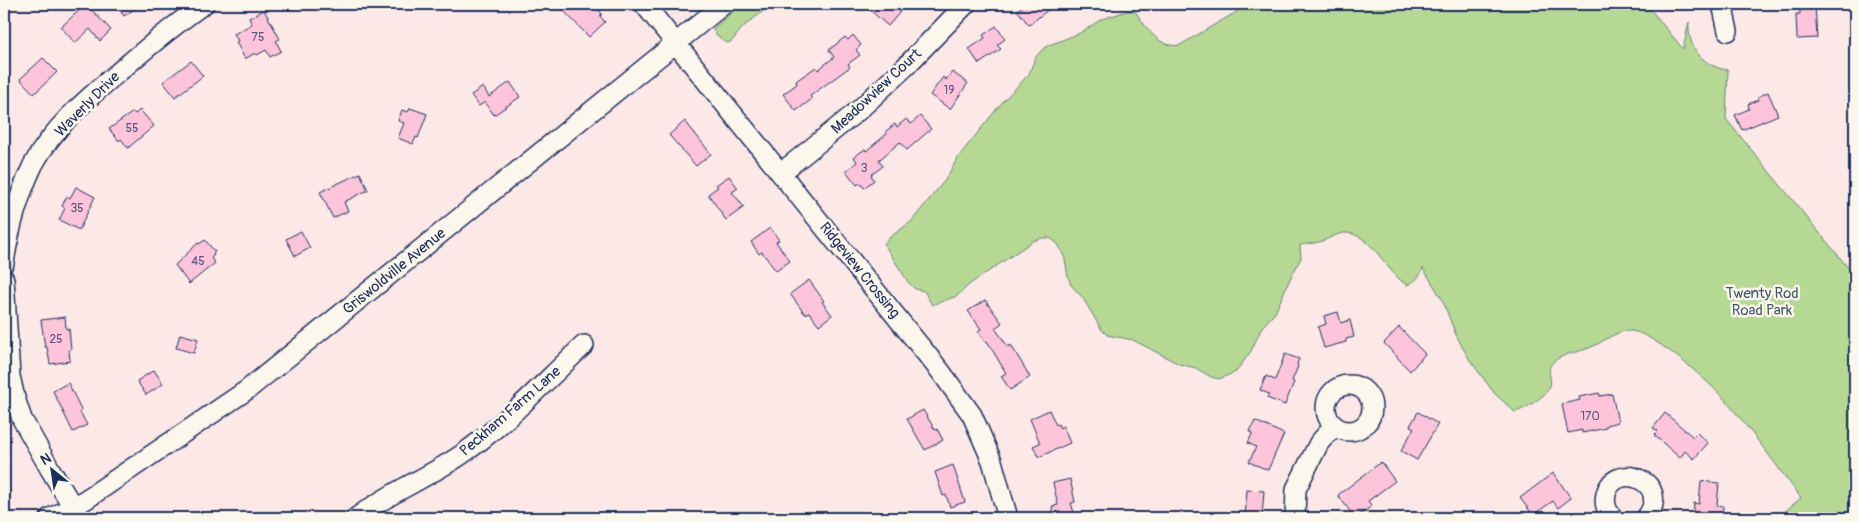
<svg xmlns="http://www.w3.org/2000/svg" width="1859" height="522" font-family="Pangolin,sans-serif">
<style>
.green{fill:#b5d893;stroke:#688478}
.building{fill:#fec5da;stroke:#1b2f5e}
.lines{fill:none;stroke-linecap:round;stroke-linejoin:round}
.minor-casing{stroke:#1b2f5e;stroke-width:22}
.minor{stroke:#fbf7ec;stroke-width:19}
.labels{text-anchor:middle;stroke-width:5;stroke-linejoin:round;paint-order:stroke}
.number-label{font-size:12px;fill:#54547d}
.street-label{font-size:15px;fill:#1b2f5e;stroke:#fbf7ec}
.park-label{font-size:15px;fill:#42596b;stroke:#fbf7ec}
</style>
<rect width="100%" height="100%" fill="#fce8e7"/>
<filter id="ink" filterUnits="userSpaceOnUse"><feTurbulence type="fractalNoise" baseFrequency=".02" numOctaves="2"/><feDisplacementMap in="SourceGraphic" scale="10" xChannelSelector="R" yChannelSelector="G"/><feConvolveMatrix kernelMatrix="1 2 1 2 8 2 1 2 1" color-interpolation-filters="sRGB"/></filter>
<g filter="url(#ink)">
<path class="green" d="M741 4H772L743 27 732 41 728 43C722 41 715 35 713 29Z
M1244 4H1646L1683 49 1689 22C1687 47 1703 67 1728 70L1726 119 1855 276V518H1777L1801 498C1777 466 1753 433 1727 402 1712 384 1653 332 1631 331 1615 330 1603 343 1589 348 1579 352 1567 353 1557 359 1543 368 1553 376 1550 386 1548 395 1524 410 1515 412L1495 394 1469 359 1456 335 1442 299 1423 268C1420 277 1416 281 1407 285 1386 273 1371 231 1344 233 1336 234 1330 238 1323 241 1316 243 1307 244 1300 245L1301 258 1289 281 1275 313 1262 327 1251 351 1236 372 1219 379 1211 377 1196 368 1179 364 1133 340 1107 335 1101 329 1083 298 1071 285 1068 277 1065 259 1058 244 1050 238H1042L1033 241 970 284 957 296 932 305 924 291 915 289 908 282 884 244 890 237 911 222 945 180 959 156 1004 100 1029 74 1035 58 1041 51 1047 46 1080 33 1102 19 1127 11H1135C1146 27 1159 49 1180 45L1238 11Z"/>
<path class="building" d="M86 4 111 30 100 41 90 29 75 43 61 27Z
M115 4H142L124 16Z
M570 4H593L602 14 600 16 605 22 589 37 563 10Z
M876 4H904L898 10 900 12 888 26 870 10Z
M1026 4H1055L1029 25 1017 10Z
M1800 4H1815L1817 38 1797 39 1796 14H1800Z
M264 10 280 39 276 41 281 51 270 57 266 50 257 55 255 53 245 59 236 42 238 41 234 34 252 24 249 18Z
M996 26 1005 39 997 45 1001 49 979 64 969 49 985 38 983 35Z
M853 35 861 45 856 50 860 55 848 64 850 67 810 96 812 99 796 111 783 94 797 84 796 81 816 67 818 70 834 57 829 50 845 37 848 40Z
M43 58 57 72 34 94 20 79Z
M191 61 203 76 175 97 163 82Z
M952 72 968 83 950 109 930 95 943 77 946 80Z
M510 82 520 97 494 115 485 102 479 106 471 95 483 87 489 97Z
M1768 92 1778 115 1742 130 1735 115 1749 109 1748 104 1759 100 1758 97Z
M410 108 427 114 418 138 416 137 413 144 398 138 404 123 398 121 402 110 408 112Z
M140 110 154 126 128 148 121 139 119 141 109 129 133 112 135 114Z
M920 116 931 129 907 150 900 142 879 160 883 166 871 175 874 180 864 188 860 183 857 185 846 171 857 162 854 157 865 149 866 151 887 134 885 132 895 124 897 127 906 119 911 124Z
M685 121 711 154 696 166 669 135Z
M360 173 368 190 344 202 348 211 333 218 320 192Z
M729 176 738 188 732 192 744 207 726 220 708 194 718 187 716 185Z
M76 187 95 197 79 230 59 220 65 208 62 206 67 196 70 198Z
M770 228 779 240 776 242 790 261 776 271 762 252 759 254 751 242Z
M301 231 310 248 295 256 286 239Z
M205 240 215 252 213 253 214 255 211 258 215 263 189 284 175 265 198 243 199 244Z
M809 280 824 301 822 302 832 315 819 325 809 312 805 314 790 294Z
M985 300 1002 323 995 328 1008 347 1011 345 1030 377 1010 390 1001 376 1006 373 987 341 986 342 978 331 981 329 968 311Z
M1338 312 1341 323 1350 320 1354 337 1346 339V342L1324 348 1318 327 1326 324 1324 316Z
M65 317 66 329H69L71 349 69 350 70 361 50 364 47 347H45L41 320Z
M1399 327 1425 354 1410 371 1384 343Z
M180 334 198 339 194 353 176 348Z
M1285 354 1299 359 1297 364 1298 366 1292 381 1294 382 1285 405 1267 398 1269 394 1260 390 1266 376 1275 380Z
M154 370 163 384 146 395 137 381Z
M68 383 81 409 80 412 87 425 73 432 53 391Z
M1599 393 1600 396 1612 394 1618 422 1606 425V428L1582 433V430L1568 433 1562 404 1580 400 1579 397Z
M923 410 935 430 937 429 943 440 925 450 907 419Z
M1049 410 1056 425 1058 424 1060 428 1063 426 1070 443 1039 457 1033 446 1040 443 1030 419Z
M1418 412 1438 424 1417 460 1401 451 1414 428 1410 426Z
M1665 413 1693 437 1697 433 1708 443 1694 459 1685 451 1680 458 1654 435 1658 431 1653 428Z
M1255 421 1284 434 1268 470 1249 462 1256 447 1248 443 1252 434 1250 431Z
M1381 462 1395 481 1368 501 1372 506 1355 518 1338 495Z
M953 465 965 502 950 507 946 495 943 496 935 472Z
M1553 473 1571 498 1558 508 1553 501 1533 515 1520 498Z
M1070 479 1075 502 1071 503 1075 516 1054 518 1052 507 1058 505 1053 483Z
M1701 481 1719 483 1717 505 1723 506 1722 518 1693 517 1694 503 1699 504Z
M1247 490 1264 491 1262 518H1245Z"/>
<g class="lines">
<g class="minor-casing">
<path id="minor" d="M644 4 941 372 972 415 992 461 1008 518
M1722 4 1728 31
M782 172 859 110 905 67 966 4
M4 263C9 229 18 197 33 165 53 127 89 97 121 70 148 47 175 24 204 4
M4 279 10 376 15 398 22 419 50 469 79 517
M1326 408a23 23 0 1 1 46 0a23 23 0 1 1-46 0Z
M50 518 72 508 88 498 247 390 724 4
M356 518C388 493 427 478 461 455 506 424 544 382 584 345
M1295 518 1296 489 1319 443 1334 426
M1613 518C1606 511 1604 503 1606 494 1615 459 1674 482 1646 518"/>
</g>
<use href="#minor" class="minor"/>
</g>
</g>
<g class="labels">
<g class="number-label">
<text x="258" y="41">75</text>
<text x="949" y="94">19</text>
<text x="132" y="132">55</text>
<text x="864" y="172">3</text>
<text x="77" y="212">35</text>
<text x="198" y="265">45</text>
<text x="56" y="343">25</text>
<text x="1590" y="420">170</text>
</g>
<g class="street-label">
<text transform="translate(876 91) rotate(-43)" y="5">Meadowview Court</text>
<text transform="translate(87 104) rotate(-45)" y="5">Waverly Drive</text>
<text transform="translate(860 270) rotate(51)" y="5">Ridgeview Crossing</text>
<text transform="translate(394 271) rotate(-39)" y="5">Griswoldville Avenue</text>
<text transform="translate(510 411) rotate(-41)" y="5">Peckham Farm Lane</text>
</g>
<g class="park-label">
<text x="1762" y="298">Twenty Rod<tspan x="1762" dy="17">Road Park</tspan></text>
</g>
</g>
<rect width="1859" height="522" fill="none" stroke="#fbf7ec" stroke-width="20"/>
<rect x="10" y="10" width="1839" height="502" fill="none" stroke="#1b2f5e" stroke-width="2" filter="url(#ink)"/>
<g transform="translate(52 470) rotate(330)" stroke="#fbf7ec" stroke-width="4" paint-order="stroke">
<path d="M0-4L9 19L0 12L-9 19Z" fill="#1b2f5e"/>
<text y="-8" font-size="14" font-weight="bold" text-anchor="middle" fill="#1b2f5e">N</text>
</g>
</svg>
